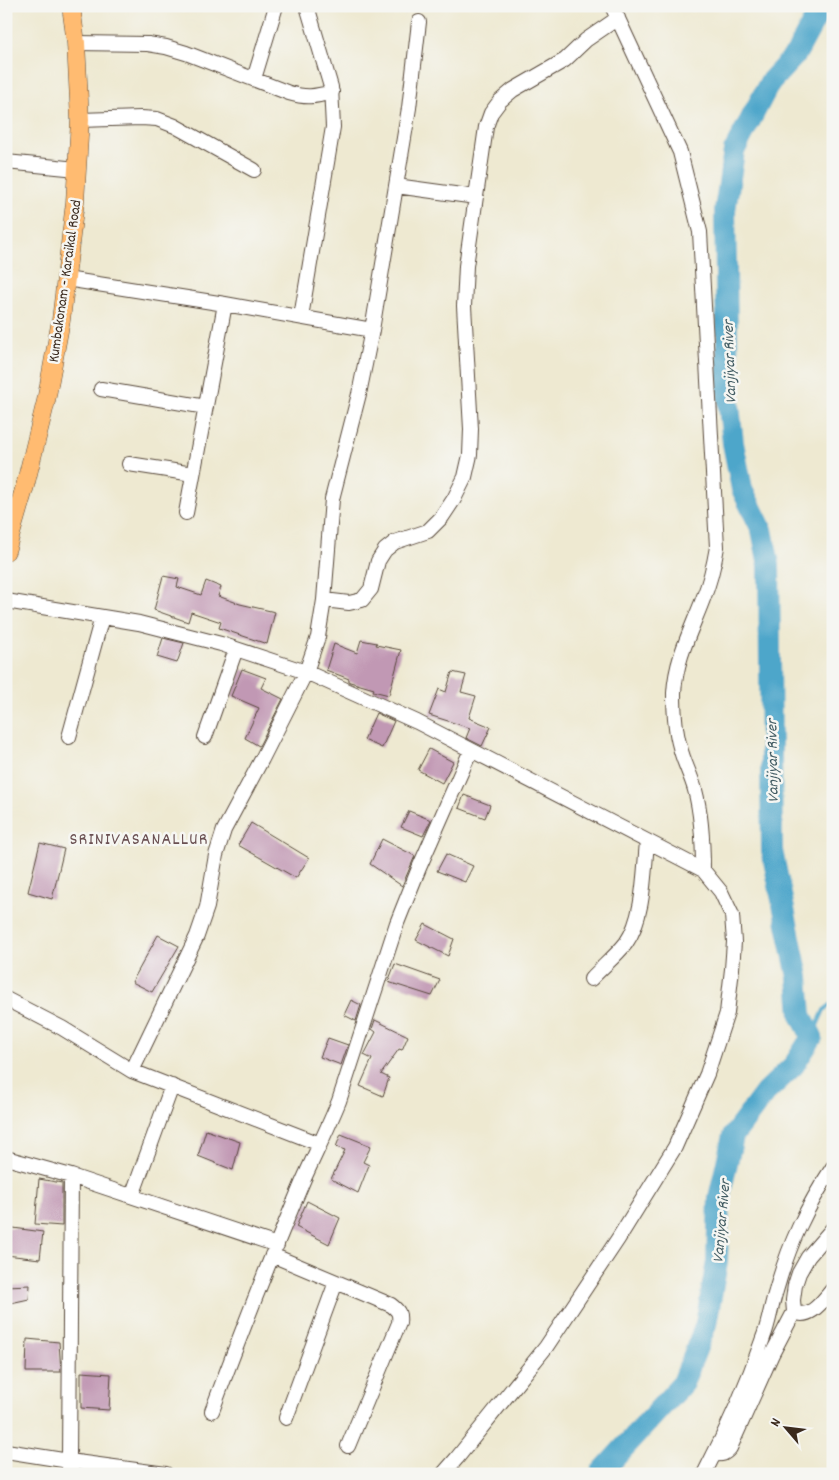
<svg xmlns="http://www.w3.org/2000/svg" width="839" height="1480" font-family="Dekko,sans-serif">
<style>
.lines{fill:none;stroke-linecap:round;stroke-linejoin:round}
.stream{stroke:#4da6ca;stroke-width:4}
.river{stroke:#4da6ca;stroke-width:22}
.building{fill:#c198b4}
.minor-casing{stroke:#564739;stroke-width:16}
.major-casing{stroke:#564739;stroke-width:19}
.minor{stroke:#fff;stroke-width:14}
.major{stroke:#ffbb71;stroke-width:18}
.labels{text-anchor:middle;stroke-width:5;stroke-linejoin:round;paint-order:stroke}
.street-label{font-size:15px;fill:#3b2a1e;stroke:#f6f6f2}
.water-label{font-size:16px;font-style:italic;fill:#425c63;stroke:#f6f6f2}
.quarter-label{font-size:18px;letter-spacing:1px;fill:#6a5052;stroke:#f6f6f2}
</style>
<rect width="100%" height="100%" fill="#f6f6f2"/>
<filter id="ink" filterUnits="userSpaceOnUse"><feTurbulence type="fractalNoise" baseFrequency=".02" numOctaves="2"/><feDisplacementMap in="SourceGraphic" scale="10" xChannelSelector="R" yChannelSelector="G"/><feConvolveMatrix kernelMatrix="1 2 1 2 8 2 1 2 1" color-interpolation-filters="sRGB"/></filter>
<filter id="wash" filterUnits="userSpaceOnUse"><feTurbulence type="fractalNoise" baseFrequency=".0096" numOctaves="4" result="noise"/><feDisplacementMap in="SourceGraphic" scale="20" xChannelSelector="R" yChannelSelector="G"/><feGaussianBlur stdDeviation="1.12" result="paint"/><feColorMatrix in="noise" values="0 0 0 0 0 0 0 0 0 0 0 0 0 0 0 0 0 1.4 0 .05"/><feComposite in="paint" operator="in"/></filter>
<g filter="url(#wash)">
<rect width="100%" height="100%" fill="#eee9d1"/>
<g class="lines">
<path class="stream" d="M812 1037 824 1010 833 1003"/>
<path class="river" d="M600 1474 683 1383 706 1324 717 1262 719 1198 733 1136 765 1093 794 1065 812 1037 801 1015 798 977 772 851 769 565 762 530 742 489 733 443 728 397 725 210 734 151 770 82 796 54 818 13V6"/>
</g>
<g id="blocks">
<path class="building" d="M163 576 179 579 177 587 201 595 206 581 221 587 218 596 240 604 275 612 267 644 219 628 221 622 191 612 188 622 154 610Z
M163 638 184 643 177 663 157 657Z
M361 640 377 643 376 645 401 650 389 695 373 691 374 689 350 682H349V679L326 670 334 644 357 653Z
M242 669 266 678 261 688 283 699 259 746 245 738 259 708 231 696Z
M452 672 466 675 461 692 476 696 469 718 491 727 482 746 466 738 470 728 429 715 439 689 446 692Z
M376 713 394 721 382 748 364 740Z
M429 749 453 762 442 783 418 770Z
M464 795 490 805 485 818 459 808Z
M409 811 431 820 423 836 401 827Z
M251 823 309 858 296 878 238 845Z
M382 839 415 856 402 886 370 864Z
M40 843 64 849 52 899 28 892Z
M446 854 473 866 465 882 437 871Z
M425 924 454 939 448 956 416 940Z
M158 935 179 946 152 992 132 982Z
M395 964 440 980 432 996 388 982Z
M351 1000 361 1005 356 1021 344 1015Z
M375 1020 408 1036 402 1050 399 1049 381 1074 389 1078 383 1096 360 1086 372 1059 364 1055 376 1032 372 1029Z
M328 1038 348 1045 341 1065 320 1057Z
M206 1130 240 1142 233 1170 198 1156Z
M341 1134 371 1146 363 1162 369 1165 358 1193 331 1179 345 1150 336 1147Z
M39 1179 62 1183V1226L35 1224Z
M307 1201 340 1218 329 1244 296 1227Z
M6 1227 43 1232 40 1259 6 1255Z
M30 1285 29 1299 6 1304V1286Z
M27 1339 59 1342 61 1372H26Z
M81 1372 111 1374 109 1410 81 1408Z"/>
</g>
</g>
<g filter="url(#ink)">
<use href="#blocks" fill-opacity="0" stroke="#564739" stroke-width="1"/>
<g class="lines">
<g class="minor-casing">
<path id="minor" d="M612 6 680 152 700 232 717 547C714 565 710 582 703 599 691 631 676 658 674 693 674 711 675 730 680 747 683 761 691 775 695 790 702 816 703 843 703 870
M76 43 148 44 166 47 186 53 289 93C306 98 314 97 332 92
M254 79 276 6
M80 120 141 118 157 119 175 126 254 170
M6 162 77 169
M396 186 476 197
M66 279 225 304 372 330
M301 317 333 127 331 87 307 6
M101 389 206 407
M129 464 193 474
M186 513 225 304
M324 600 349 603 362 600 371 589 378 561 385 550 395 542 428 531 442 517 454 499 465 477 470 455 471 429 464 306 466 266 486 127 491 113 500 101 513 90 565 60 586 40 618 18
M6 601 139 623 221 644 306 672 417 722 703 870 721 892 732 915 734 942 732 969 727 1013 707 1074 675 1147 618 1239 546 1347 457 1458 443 1474
M69 737 102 617
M205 737 236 649
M591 979C602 967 616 956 626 943 644 918 644 872 647 842
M6 999 62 1028 132 1071 320 1144
M132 1071 197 936 207 907 216 855 224 830 262 759 306 672 318 637 324 600 332 499 359 394 372 330 409 108 419 22
M6 1158 71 1176 277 1245
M132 1196 172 1086
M272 1255 391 1305C399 1311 400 1314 399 1323L348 1446
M794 1312C811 1320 823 1300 833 1289
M212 1411C241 1333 271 1256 303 1181 315 1154 328 1128 339 1101L397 923 419 868 471 750
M286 1418 336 1282
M6 1451 69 1461 71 1176
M714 1454C722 1455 725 1454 730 1448L772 1354 794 1312 793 1300 795 1285 799 1273 808 1257 833 1228
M69 1474V1461L166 1474
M704 1474C727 1430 747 1385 763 1338 769 1323 771 1306 776 1291 789 1244 806 1208 833 1167"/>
</g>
<g class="major-casing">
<path id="major" d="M6 551 25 486 46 401 61 320 75 202 80 120 76 43 71 6"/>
</g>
<use href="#minor" class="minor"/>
<use href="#major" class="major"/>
</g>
</g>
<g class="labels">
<g class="street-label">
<text transform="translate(64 281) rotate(-82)" y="5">Kumbakonam - Karaikal Road</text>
</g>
<g class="water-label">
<text transform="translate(728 362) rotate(-92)" y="6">Vanjiyar River</text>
<text transform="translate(771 761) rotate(-91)" y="6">Vanjiyar River</text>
<text transform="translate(720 1221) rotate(-85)" y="6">Vanjiyar River</text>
</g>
<g class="quarter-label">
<text x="139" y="844">SRINIVASANALLUR</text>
</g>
</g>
<rect width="839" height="1480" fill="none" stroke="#f6f6f2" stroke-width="25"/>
<g transform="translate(786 1428) rotate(298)" stroke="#f6f6f2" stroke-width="4" paint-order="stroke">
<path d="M0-4L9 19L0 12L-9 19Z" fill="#3b2a1e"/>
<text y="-8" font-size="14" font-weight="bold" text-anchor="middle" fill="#3b2a1e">N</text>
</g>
</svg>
